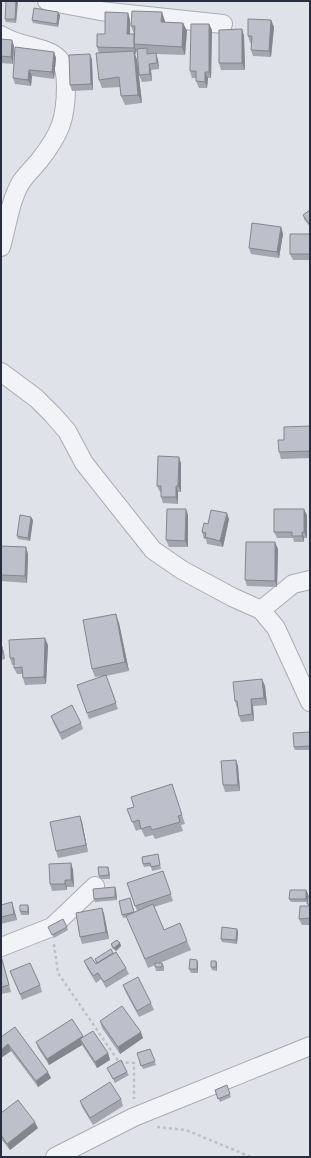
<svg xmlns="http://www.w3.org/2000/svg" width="311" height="1158" font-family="'Varela Round',sans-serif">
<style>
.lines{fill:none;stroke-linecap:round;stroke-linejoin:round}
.street-casing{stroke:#a8acb5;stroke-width:20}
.path{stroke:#bdc0c7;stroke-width:2.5;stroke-dasharray:3 3;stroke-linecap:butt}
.street{stroke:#f2f3f7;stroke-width:18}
.wall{fill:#a3a5af}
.shaded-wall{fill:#84868e}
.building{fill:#bdc0cb;stroke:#84868e}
</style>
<rect width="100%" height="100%" fill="#dfe2e8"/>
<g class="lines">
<g class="street-casing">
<path id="street" d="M47 1 100 11 223 24
M1 35C16 46 47 47 57 57 65 64 66 76 66 86 66 120 60 134 39 161 33 168 26 175 21 182 10 201 7 226 1 247
M1 372 36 398 53 415 67 431 84 463 153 550 182 570 232 597 261 610 276 628 310 702
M261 610 293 584 310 580
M1 947 52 927 95 886
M55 1157 134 1117 310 1046"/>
</g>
<path class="path" d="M54 944 58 973 119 1062 134 1063V1099
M157 1127 186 1130 251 1157"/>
<use href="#street" class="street"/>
</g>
<path class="wall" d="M6 1H17L16 23 6 22 5 19Z
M128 13 130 20V34H134L131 26 165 22 183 23 187 31 185 55 156 54 158 60 159 69 151 70 152 81 142 82 139 75 137 53 136 50V54H135L137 60 142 103 125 105 121 96 120 87 102 88 99 80V53L97 47 105 34Z
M60 15 58 27 33 23 32 20Z
M271 20 274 27 271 57 253 56 251 50V43H250L248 36Z
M209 24 212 30 211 78H208L207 88H199L196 81V78H192L190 71Z
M242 29 244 36 245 70H221L219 63Z
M1 39 14 46 13 64 1 63Z
M54 52 56 58 54 79 32 76 31 86 15 84 13 78Z
M90 54 92 60 93 90 72 91 70 85Z
M310 210V227L304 219 303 215Z
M281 227 283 234 279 258 251 254 249 248Z
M310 234V260H293L290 254Z
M310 426V458L281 459 279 452Z
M181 463V492H178V504L163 503 161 497V492H160L157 486Z
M188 515V547H169L166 540Z
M307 515V538H304V542H294L293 538H277L274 532Z
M229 519 223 547 207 544 206 539H204L202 532 208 524Z
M33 520 30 541 18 539 17 536Z
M1 546 28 554 27 583 1 581Z
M278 549 277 587 247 586 245 580Z
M119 623 129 671 106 676 118 709 89 719 77 685 103 676 95 677 92 669Z
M1 643 3 649 5 659 1 660Z
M48 645 46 684 25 685 23 678 22 674H17L14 668V665H12L10 658Z
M262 679 265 686 267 705 253 706 254 721 241 722 239 716 238 707 237 708 235 701Z
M51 716 81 723 83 729 62 740 53 722Z
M310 732V750H295L294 747Z
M236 760 238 766 240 791 225 792 223 785Z
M172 784 185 824 181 825 183 831 155 839 153 835 145 837 141 829 136 831 127 809 134 807Z
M80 816 82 822 88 852 58 858 56 851Z
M158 854 161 869 152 871 151 866 144 867 143 864Z
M71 863 73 870 74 887H67V890L52 891 50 884Z
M109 870 110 879H100L99 876Z
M163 871 173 901 154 907 164 930 187 941 191 950 160 963H162L164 966V971H156L155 965 148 968 127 917 123 918 122 915 131 902 134 912 137 911 127 883Z
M116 890 117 900 95 902 94 899Z
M306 890 308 894V900L310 896V925H302L299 919 308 906V902H291L289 899Z
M1 905 14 909 17 920 1 924Z
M29 908V915H21L20 911Z
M102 908 104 914 109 939 82 944 80 937Z
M48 927H67L68 930 54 938Z
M237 929 238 932 237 944 222 942 221 939Z
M120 943 121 946 116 951 112 948 111 944Z
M113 953 126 968 129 974 106 988 101 979 96 983 87 968 84 961 96 964 97 963 95 959Z
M1 955 11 992 1 994Z
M216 961 217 964V971L212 970 211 967Z
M198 963V973H191L189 969Z
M10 971 40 985 42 992 22 1000Z
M123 985 151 1003 154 1010 139 1017 125 991Z
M100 1021 143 1038 120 1054 102 1028Z
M1 1037 51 1078 38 1087 11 1051 1 1058Z
M83 1037 108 1053 110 1060 97 1068 82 1045 49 1065 38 1048 36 1042Z
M150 1049 156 1065 143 1069 137 1053Z
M107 1068 127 1072 129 1075 115 1083Z
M227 1085 231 1097 220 1102 215 1090Z
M121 1099 123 1106 93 1125 82 1107 80 1101Z
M1 1113 38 1128 10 1150 1 1139Z"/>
<path class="shaded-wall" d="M16 1H17L18 2 16 23 15 19Z
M58 12 60 15 58 27 57 24Z
M162 12 165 21V30L161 22Z
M128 13 130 20V40L127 34Z
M271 20 274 27 271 57 269 51Z
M183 23 187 31 185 55 182 47Z
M209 24 212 30 211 78 209 72Z
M242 29 244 36 245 70 242 63Z
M134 34V44L136 50V54L134 48Z
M12 40 14 46 13 64 11 57Z
M134 51 137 60 142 103 138 95Z
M54 52 56 58 54 79 52 72Z
M156 53 158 60 159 69 157 63Z
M90 54 92 60 93 90 91 84Z
M149 64 151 70 152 81 150 74Z
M29 70 32 76 31 86 28 80Z
M205 72 208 78 207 88 205 82Z
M281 227 283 234 279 258 277 252Z
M179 457 181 463V492L178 486Z
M176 486 178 492V504L176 497Z
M186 509 188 515V547L185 541Z
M304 509 307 515V538L304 532Z
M227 513 229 519 223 547 220 541Z
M31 517 33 520 30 541 28 538Z
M302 532 304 538V542L302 536Z
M275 542 278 549 277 587 275 581Z
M26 547 28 554 27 583 25 576Z
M116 614 119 623 129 671 125 662Z
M45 638 48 645 46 684 44 677Z
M1 643 3 649 5 659 3 653Z
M262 679 265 686 267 705 264 698Z
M251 699 253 706 254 721 252 714Z
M236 760 238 766 240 791 238 785Z
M80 816 82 822 88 852 86 845Z
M71 863 73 870 74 887 71 880Z
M108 867 109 870 110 879 109 875Z
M65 880 67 887V890L65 884Z
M115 887 116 890 117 900 115 897Z
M306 890 308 894V902L306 899Z
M12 902 14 909 17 920 14 914Z
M28 905 29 908V915L28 912Z
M102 908 104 914 109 939 106 932Z
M237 929 238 932 237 944 236 940Z
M120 943 121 946 116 951 114 948Z
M197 960 198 963V973L197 969Z
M216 961 217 964V971L216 967Z
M141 1032 143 1038 120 1054 118 1047Z
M83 1036 85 1043 80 1039 82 1045 49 1065 47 1059Z
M8 1044 11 1051 1 1058V1050Z
M108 1053 110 1060 97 1068 95 1062Z
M48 1072 51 1078 38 1087 36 1081Z
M35 1122 38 1128 10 1150 7 1144Z"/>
<path class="building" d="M6 1H16L15 19H5Z
M34 8 58 12 57 24 32 20Z
M132 11 162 12 161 22 183 23 182 47 134 44 135 26H131Z
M105 12 128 13 127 34H134V48L97 47V34H105Z
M248 19 271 20 269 51 251 50 252 36H248Z
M191 24H209V72H205V82L196 81V71H190Z
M242 29V63H219V30Z
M1 39 12 40 11 57 1 56Z
M15 47 54 52 52 72 29 70 28 80 13 78Z
M147 48V54L156 53 157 63 149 64 150 74 139 75 137 49Z
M134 51 138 95 121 96 119 77 99 80 96 53Z
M90 54 91 84 70 85 69 55Z
M310 210V225L303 215Z
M252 223 281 227 277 252 249 248Z
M290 234H310V254H290Z
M310 426V451L279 452 278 440H284V427Z
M158 456 179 457 178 486H176V497H161V486H157Z
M167 509H186L185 541 166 540Z
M274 509H304V532H302V536H292V532H274Z
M211 510 227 513 220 541 205 537 206 533 202 532 204 523 208 524Z
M20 515 31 517 28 538 17 536Z
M246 542H275V581L245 580Z
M1 546 26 547 25 576 1 575Z
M116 614 125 662 92 669 83 620Z
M45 638 44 677 23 678 22 667 14 668V658H10L9 640Z
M1 643 3 653H1Z
M106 675 116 703 87 713 77 685Z
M262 679 264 698 251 699 252 714 239 716 237 701H235L233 682Z
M72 705 81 723 60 733 51 716Z
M310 732V746L294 747 293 733Z
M236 760 238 785H223L221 761Z
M172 784 182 815 178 816 180 822 152 830 150 826 141 829 139 820 132 822 127 809 134 807 131 797Z
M80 816 86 845 56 851 50 822Z
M158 854 160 865 151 867 150 863 143 864 142 857Z
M71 863V880H65V884H50L49 864Z
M98 867H108L109 875 99 876Z
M163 871 171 894 135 906 127 883Z
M115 887V897L94 899 93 889Z
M290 890H306V899H289Z
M308 896H310V904H307Z
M130 898 134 912 122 915 119 901Z
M12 902 14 914 1 917V905Z
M153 904 164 930 180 923 187 941 145 959 126 916Z
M20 905H28V912L20 911Z
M300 906H310V918L299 919Z
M102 908 106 932 80 937 76 913Z
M63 919 67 927 52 935 48 927Z
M222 927 237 929 236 940 221 939Z
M117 940 120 943 114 948 111 944Z
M111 949 113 953 97 963 95 959Z
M116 952 126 968 104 982 98 973 93 976 84 961 91 957 96 964Z
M1 956 9 985 1 987Z
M190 959 197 960V969H189Z
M211 961H216V967H211Z
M30 963 40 985 20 994 10 971Z
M155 963H162V967H155Z
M138 977 151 1003 137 1011 123 985Z
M122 1006 141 1032 118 1047 100 1021Z
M72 1019 83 1036 47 1059 36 1042Z
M15 1027 48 1072 36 1081 8 1044 1 1050V1037Z
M93 1031 108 1053 95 1062 80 1039Z
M150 1049 155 1061 141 1066 137 1053Z
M121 1060 127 1072 113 1079 107 1068Z
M110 1082 121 1099 90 1118 80 1101Z
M227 1085 230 1094 218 1099 215 1090Z
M18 1100 35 1122 7 1144 1 1135V1113Z"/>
<rect width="311" height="1158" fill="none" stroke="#282e3f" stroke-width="4"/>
</svg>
